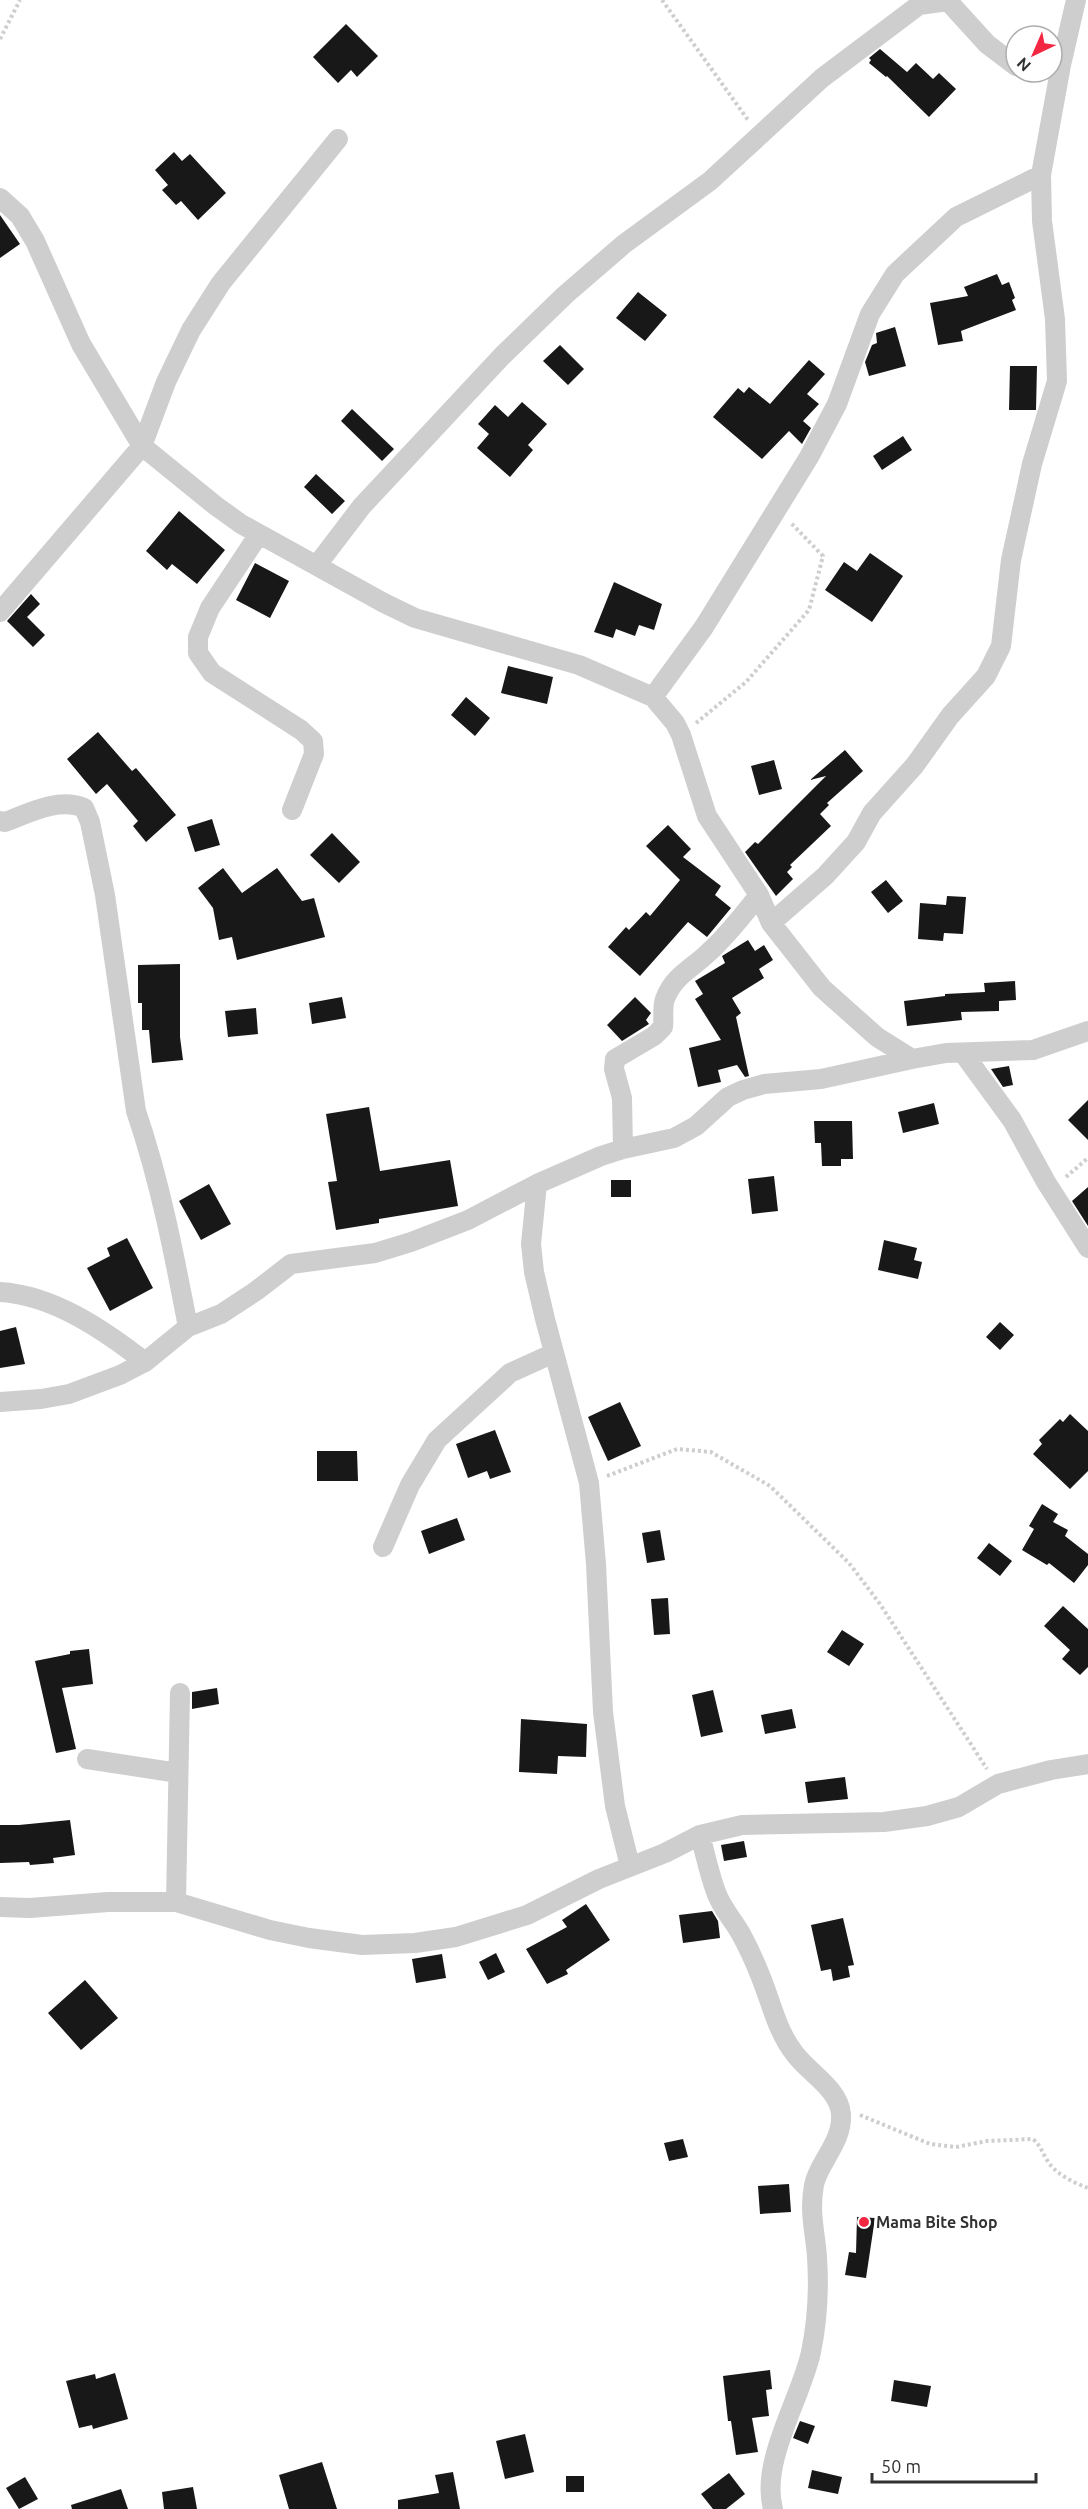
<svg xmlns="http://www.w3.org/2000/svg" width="1088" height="2509" font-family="Ubuntu,sans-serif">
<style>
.building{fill:#181818}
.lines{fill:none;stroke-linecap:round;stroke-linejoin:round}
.path{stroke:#cecece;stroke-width:4;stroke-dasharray:3 3;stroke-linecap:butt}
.street{stroke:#cecece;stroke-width:20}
.poi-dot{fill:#f42742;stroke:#fff;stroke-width:2}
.labels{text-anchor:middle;stroke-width:6;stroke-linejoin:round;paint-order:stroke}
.poi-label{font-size:16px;font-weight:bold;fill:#313131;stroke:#fff;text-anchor:start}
</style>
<rect width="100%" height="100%" fill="#fff"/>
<path class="building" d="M346 24 378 56 357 77 351 70 338 83 313 57Z
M880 49 907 72 916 63 933 79 939 73 956 89 929 117 887 76 886 77 869 63 871 60 869 58Z
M174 152 182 161 190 154 226 193 198 220 181 201 176 205 162 190 168 185 155 170Z
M0 215 20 244 0 258Z
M997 274 1002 285 1009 282 1015 298 1012 300 1016 310 961 331 963 341 938 345 930 303 968 296 964 287Z
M638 292 667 315 645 341 616 318Z
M895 327 906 366 869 376 865 362 872 345 877 343 876 333Z
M560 345 584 369 568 385 543 361Z
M809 360 825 374 807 394 819 404 803 421 811 428 802 444 789 431 762 459 713 417 738 388 744 393 749 387 770 404Z
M1010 366H1037L1036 410H1009Z
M522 402 547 424 528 445 533 450 510 477 477 448 489 434 478 424 495 405 508 417Z
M352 409 394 449 382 461 341 421Z
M903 436 912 450 882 470 873 456Z
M316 474 345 501 332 514 304 487Z
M179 511 225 550 197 584 172 564 167 570 146 551Z
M870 553 903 576 872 622 825 590 844 562 857 571Z
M255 563 289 581 270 618 236 600Z
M614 582 662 604 654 630 639 625 635 636 616 629 613 638 594 632Z
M31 594 40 604 27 617 45 635 33 647 7 621Z
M508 666 553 677 547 704 501 693Z
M466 697 490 718 475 736 451 715Z
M98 732 132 771 136 768 176 815 146 842 133 826 138 821 107 784 96 794 67 759Z
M845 750 863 771 827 803 829 805 820 814 831 826 790 865 792 867 787 872 793 879 776 896 745 852 755 842 758 844 826 776 810 780Z
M774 760 782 789 759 795 751 766Z
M212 819 220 845 195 852 187 827Z
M668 825 691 849 683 857 721 886 715 895 731 908 707 937 688 922 640 976 608 947 626 927 629 930 646 912 650 916 680 880 646 846Z
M332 833 360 862 339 883 310 855Z
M223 868 242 893 277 868 302 901 314 898 325 937 237 960 232 937 219 940 213 908 198 888Z
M886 880 903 901 888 913 871 892Z
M947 896 966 897 963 934 944 933 943 941 918 939 920 903 946 905Z
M748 940 755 951 764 945 773 960 759 969 764 978 732 998 741 1013 736 1017 749 1076 745 1077 737 1065 718 1070 721 1082 698 1087 689 1048 721 1040 695 999 703 994 695 981 725 963 722 956Z
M180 964V1037L183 1060 152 1063 149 1030H142V1003H138V965Z
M1015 981 1016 1000 999 1001V1011L961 1012 962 1020 907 1026 904 1001 945 996V994L985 992 984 983Z
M342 997 346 1018 312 1024 309 1003Z
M635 997 651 1013 646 1020 649 1024 622 1041 607 1025Z
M256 1008 258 1034 228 1037 225 1011Z
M1009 1066 1013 1085 1003 1087 991 1069Z
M1088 1100V1140L1068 1120Z
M934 1103 939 1124 903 1133 898 1112Z
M369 1107 380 1171 450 1160 458 1206 379 1219V1223L336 1230 328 1182 337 1181 326 1114Z
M814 1121H852L853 1159H841V1166H822L821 1143H815Z
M774 1176 778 1211 752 1214 748 1179Z
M611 1180H631V1197H611Z
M209 1184 231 1224 201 1240 179 1201Z
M1088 1187V1226L1072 1201Z
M127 1238 153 1288 110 1311 87 1268 110 1256 107 1248Z
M884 1240 917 1248 914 1260 922 1262 918 1279 878 1270Z
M1000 1322 1014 1335 1000 1350 986 1337Z
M16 1327 25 1364 0 1368V1331Z
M620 1402 641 1446 608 1461 588 1417Z
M1070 1414 1088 1431V1471L1070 1489 1033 1454 1042 1444 1039 1440 1060 1419 1063 1422Z
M495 1430 511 1472 490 1479 487 1471 468 1478 456 1444Z
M317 1451H357L358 1481H317Z
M1042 1504 1058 1514 1053 1522 1068 1530 1065 1536 1088 1554V1565L1074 1583 1049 1563 1047 1565 1022 1550 1034 1529 1029 1526Z
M457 1518 465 1540 429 1554 421 1531Z
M660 1530 665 1560 647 1563 642 1533Z
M989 1543 1012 1561 1000 1576 977 1558Z
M668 1598 670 1634 654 1635 651 1599Z
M1063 1606 1088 1629V1667L1080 1675 1062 1659 1070 1650 1044 1626Z
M842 1630 864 1644 849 1666 827 1652Z
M89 1649 93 1684 62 1688 76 1749 56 1753 35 1661 70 1654V1651Z
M217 1688 219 1704 192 1709V1692Z
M713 1690 723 1732 701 1737 692 1695Z
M792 1709 796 1728 765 1734 761 1715Z
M521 1719 587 1724 586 1757 558 1756 557 1774 519 1772Z
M845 1777 848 1799 808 1803 805 1782Z
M70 1820 75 1855 53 1858 54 1863 30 1865 29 1862 0 1863V1825H19Z
M744 1841 747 1857 724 1861 721 1845Z
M586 1904 610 1940 566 1970 568 1974 547 1984 526 1949 567 1927 562 1920Z
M712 1911 718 1921 720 1938 683 1943 679 1915Z
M843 1918 854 1965 848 1966 850 1977 833 1981 831 1969 821 1971 811 1925Z
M496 1953 505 1972 488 1980 479 1962Z
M442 1954 446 1978 416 1983 412 1959Z
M85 1980 118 2018 81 2050 48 2013Z
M683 2139 688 2157 669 2161 664 2143Z
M789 2184 791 2212 760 2214 758 2186Z
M857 2217 875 2218 866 2278 845 2275 849 2252 856 2253Z
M770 2370 772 2389 766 2390 769 2416 752 2418 758 2452 736 2455 731 2421H728L723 2376Z
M115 2373 128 2419 93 2429 92 2425 79 2428 66 2381 95 2374 96 2379Z
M894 2380 931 2386 927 2407 891 2401Z
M800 2421 815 2426 808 2444 793 2438Z
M525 2434 534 2472 505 2479 496 2441Z
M322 2462 337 2509H289L279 2475Z
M812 2470 842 2477 838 2494 808 2488Z
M453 2472 460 2509H398V2500L439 2493 435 2475Z
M729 2473 745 2494 726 2509H713L701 2494Z
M566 2476H584V2492H566Z
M25 2477 38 2499 19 2509 6 2488Z
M193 2487 197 2509H164L162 2492Z
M121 2489 128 2509H72L71 2505Z"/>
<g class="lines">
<path class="path" d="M662 0 748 120
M0 39 20 0
M696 723 746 682 809 610 823 556 791 523
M1066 1177 1088 1158
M607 1476 677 1449 711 1452 770 1486 849 1563 880 1604 987 1769
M860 2115 930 2144 956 2147 987 2141 1033 2139C1041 2146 1042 2152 1047 2160 1054 2173 1074 2183 1088 2188"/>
<path class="street" d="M947 0 987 44 1016 66
M0 198 20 216 35 241 81 344 142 446 216 506 241 524 384 603 415 618 579 665 653 697 675 723 681 735 707 816 759 895 771 923 822 988 877 1037 912 1059 946 1053 1033 1050 1088 1031
M259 534 210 608 198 637V653L212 673 301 730 313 741 314 754 292 810
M317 565 362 506 502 356 565 295 624 244 710 181 822 78 919 5 948 1
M0 612 142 446 166 382 191 330 221 283 338 139
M653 697 704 627 809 457 837 404 870 314 895 274 956 217 1041 175
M0 821 5 822C29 813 59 797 84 808L90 822 105 895 136 1111C160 1181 174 1254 188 1327
M771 923 825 876 856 842 872 813 915 765 950 716 986 676 1001 646 1011 560 1032 464 1057 381 1055 319 1042 221 1041 175 1061 65 1076 0
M963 1053 1012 1120 1046 1182 1088 1248
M623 1149 622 1098 614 1069 615 1059 654 1036 663 1027C664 1019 662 1007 665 999 674 975 692 969 709 952 728 935 743 915 759 895
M537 1184 531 1244 534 1272 545 1319 589 1483 596 1564 603 1712 615 1806 630 1866
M0 1292C53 1295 104 1330 145 1362
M0 1402 41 1399 69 1394 120 1375 145 1362 188 1327 221 1314 256 1291 291 1264 375 1253 411 1242 468 1220 537 1184 601 1156 623 1149 674 1138 696 1126 728 1097 743 1090 764 1084 821 1079 912 1059
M383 1547 410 1485 437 1440 510 1373 554 1353
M87 1759 178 1773
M700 1835C705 1853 709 1873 716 1892 721 1907 733 1920 741 1934 748 1947 755 1962 760 1975 771 2001 777 2032 795 2054 809 2073 839 2089 841 2114 843 2142 818 2163 814 2185 809 2213 815 2230 817 2257 819 2287 817 2323 811 2352 801 2399 760 2461 773 2509
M176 1902 180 1693
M0 1907 30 1908 108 1902H176L270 1930 309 1938 362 1945 415 1943 456 1937 527 1915 599 1879 665 1853 700 1835 742 1825 884 1822 927 1816 959 1807 998 1784 1051 1770 1088 1764"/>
</g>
<circle class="poi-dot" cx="864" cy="2222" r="6"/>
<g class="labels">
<g class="poi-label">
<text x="876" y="2228">Mama Bite Shop</text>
</g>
</g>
<g transform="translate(1034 54) rotate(224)"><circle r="28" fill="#ffffff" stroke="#adadad" stroke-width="1.5"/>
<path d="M0-4.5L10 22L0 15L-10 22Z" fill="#f42742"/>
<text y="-9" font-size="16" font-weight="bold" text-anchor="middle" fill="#313131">N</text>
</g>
<path d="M872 2473v9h164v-9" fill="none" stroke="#313131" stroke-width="3"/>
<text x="881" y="2473" font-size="18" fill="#313131" stroke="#ffffff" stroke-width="4.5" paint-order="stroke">50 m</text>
</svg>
